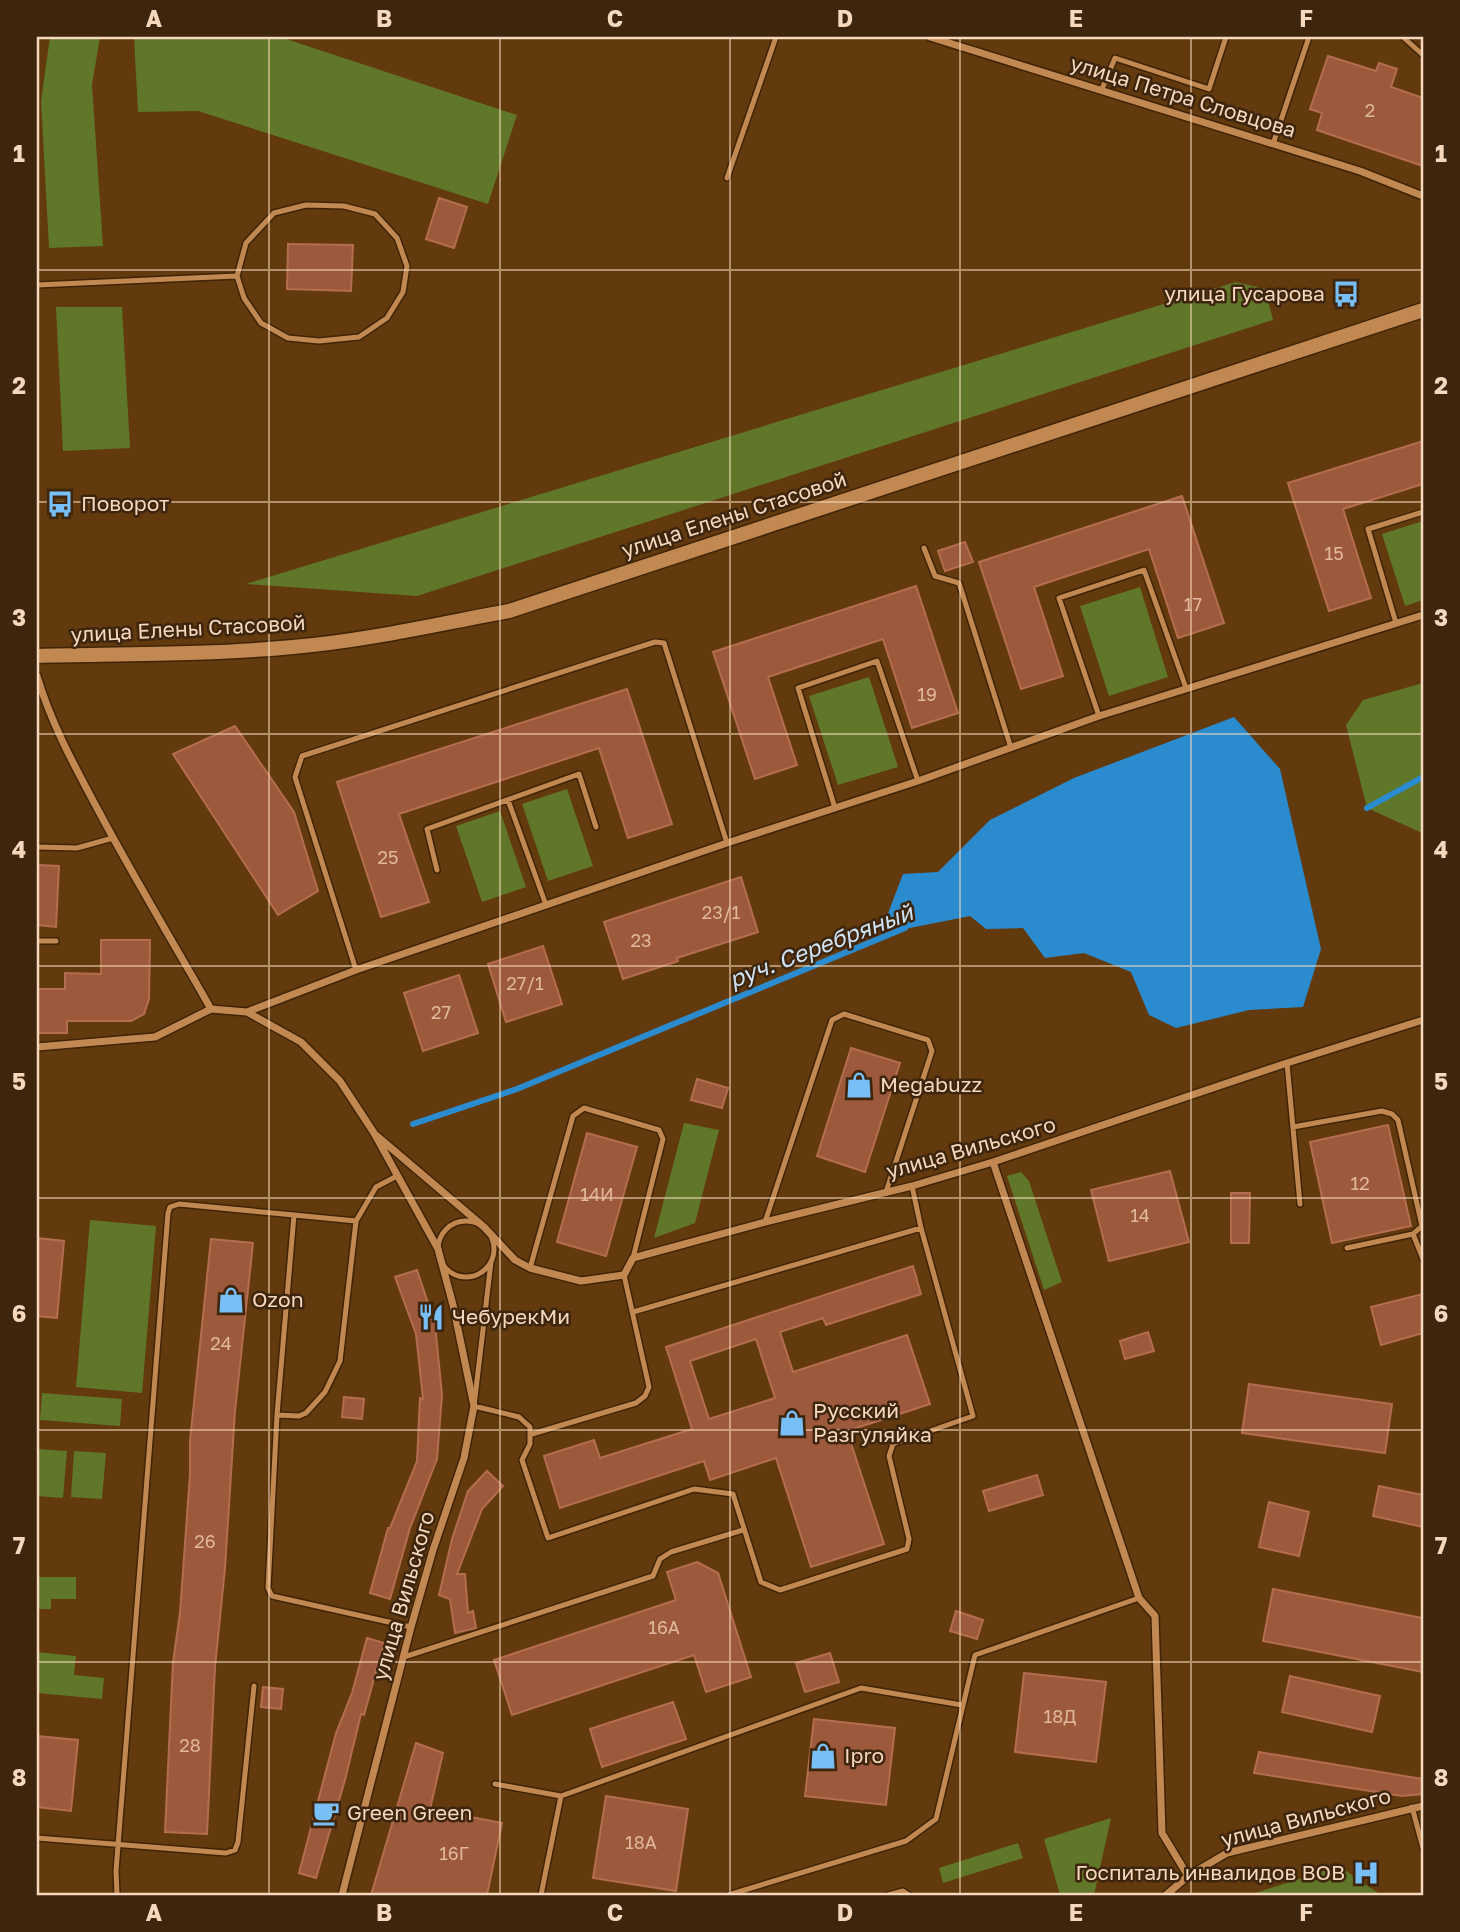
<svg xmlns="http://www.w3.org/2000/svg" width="1460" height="1932" font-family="'Golos Text',sans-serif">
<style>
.green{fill:#607628}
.water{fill:#2a8ccf}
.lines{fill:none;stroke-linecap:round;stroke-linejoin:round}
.stream{stroke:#2a8ccf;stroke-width:6}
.building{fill:#9d593b;stroke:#b46d4f;stroke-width:2;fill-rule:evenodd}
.service-casing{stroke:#402405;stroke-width:8}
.minor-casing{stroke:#402405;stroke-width:10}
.secondary-casing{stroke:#402405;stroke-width:17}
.service{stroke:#c18851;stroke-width:5}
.minor{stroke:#c18851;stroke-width:7}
.secondary{stroke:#c18851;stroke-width:14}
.grid{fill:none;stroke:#f6d8bc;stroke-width:2;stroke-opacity:0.55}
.labels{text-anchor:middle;stroke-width:5;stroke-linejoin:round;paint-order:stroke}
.number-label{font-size:18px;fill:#e0b89c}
.street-label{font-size:21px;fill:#f6d8bc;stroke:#3d250e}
.poi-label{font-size:21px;fill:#f6d8bc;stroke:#3d250e;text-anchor:start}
.water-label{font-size:23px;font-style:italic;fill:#cfe3f5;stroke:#3d250e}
.neatline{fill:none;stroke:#f6d8bc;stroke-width:2.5}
.grid-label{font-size:23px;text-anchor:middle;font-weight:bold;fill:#f6d8bc}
</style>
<rect width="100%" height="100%" fill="#623a0d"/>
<path class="green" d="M50 37H100L92 85 103 246 49 248 41 101Z
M134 37H280L517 115 488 204 198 111 138 112Z
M1236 282 1265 289 1273 320 417 596 246 584Z
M56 307H122L130 448 63 451Z
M1423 521V600L1405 606 1382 534Z
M1140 587 1168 677 1109 696 1080 606Z
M869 677 898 767 838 785 809 696Z
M1423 683V838L1420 832 1367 808 1346 725 1363 700Z
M567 789 593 866 548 881 522 804Z
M500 811 526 887 482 902 456 826Z
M684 1123 719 1130 695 1223 654 1238Z
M1021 1172 1029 1181 1062 1282 1044 1290 1007 1176Z
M90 1220 156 1226 142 1393 76 1387Z
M42 1393 122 1399 120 1426 40 1420Z
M37 1449 67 1451 63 1498 37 1496Z
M74 1451 106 1453 102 1499 71 1497Z
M37 1577H76V1599H51V1609H37Z
M37 1652 76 1656 74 1675 104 1678 102 1699 37 1693Z
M1111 1818 1094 1895H1060L1044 1839Z
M1018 1843 1023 1858 943 1883 939 1868Z
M1339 1866 1381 1895H1249Z"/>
<path class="water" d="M1234 717 1280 769 1321 949 1303 1007 1249 1010 1176 1028 1149 1015 1131 972 1084 953 1045 958 1023 928 986 929 970 916 900 930 887 916 903 874 938 872 990 820 1074 778Z"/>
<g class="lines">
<path class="stream" d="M1367 808 1423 777
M413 1124 517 1089 905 928"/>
</g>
<path class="building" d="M1328 56 1376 71 1379 63 1397 69 1391 87 1423 98V166L1317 130 1322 113 1310 109Z
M439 198 467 207 454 248 426 239Z
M288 244 353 245 351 291 287 289Z
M1423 441V484L1343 509 1371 598 1329 611 1288 483Z
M1182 496 1224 623 1178 638 1149 549 1034 587 1063 676 1021 689 979 562Z
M965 542 973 562 945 571 938 551Z
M916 586 958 713 912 728 883 639 768 677 797 765 755 779 713 652Z
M627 689 672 824 628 838 599 748 399 814 429 902 381 917 337 782Z
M235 726 294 812 318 891 278 915 173 754Z
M37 865 59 866 56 927 37 925Z
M741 877 758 932 677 958 678 961 623 979 604 922Z
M101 940H150L149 999 144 1014 131 1021H67V1033H37V989H65V973L101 974Z
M543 946 562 1004 506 1022 488 964Z
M459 975 478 1033 423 1051 404 993Z
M851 1048 900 1063 865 1172 817 1156Z
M697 1079 728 1088 722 1108 691 1100Z
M1388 1125 1411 1226 1332 1243 1310 1142Z
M587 1133 637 1147 606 1256 557 1242Z
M1170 1171 1189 1242 1109 1261 1091 1190Z
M1231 1193H1250L1249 1243H1231Z
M37 1238 64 1241 57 1318 37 1316Z
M211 1239 253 1243 235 1411 225 1568 215 1667 207 1834 165 1832 173 1662 180 1613 190 1474V1441Z
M913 1266 921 1294 826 1325 823 1318 780 1332 793 1372 907 1335 930 1404 847 1431 884 1544 811 1567 776 1458 710 1480 704 1461 560 1508 544 1456 594 1440 600 1458 692 1429 666 1347ZM756 1339 775 1398 709 1419 690 1361Z
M417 1270 435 1324 442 1395 437 1459 410 1528 390 1599 370 1593 388 1528H390L417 1461 420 1398 423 1399 416 1334 395 1277Z
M1423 1294V1333L1381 1345 1371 1307Z
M1148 1332 1154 1351 1125 1359 1120 1341Z
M1249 1384 1392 1404 1385 1453 1242 1433Z
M344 1397 364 1399 362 1419 342 1417Z
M487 1471 503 1486 482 1509 457 1574H465L468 1613 473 1611 476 1628 455 1633 450 1599 439 1595 452 1539 468 1491Z
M1037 1475 1043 1495 989 1511 983 1491Z
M1379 1486 1423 1495V1527L1373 1516Z
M1269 1502 1309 1512 1299 1556 1259 1547Z
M697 1562 718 1573 751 1677 706 1692 694 1655 512 1715 494 1660 676 1600 667 1572Z
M1273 1589 1423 1618V1672L1263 1641Z
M956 1611 983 1620 977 1639 950 1631Z
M367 1638 384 1643 364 1715 361 1714 345 1780 316 1878 299 1873 336 1733 352 1693Z
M830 1653 839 1682 805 1692 796 1663Z
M1024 1673 1106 1682 1096 1762 1015 1752Z
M1290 1676 1380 1696 1372 1732 1282 1712Z
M263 1687 283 1689 281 1709 261 1707Z
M673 1702 686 1739 602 1767 590 1729Z
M814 1719 895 1728 886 1805 805 1796Z
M37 1736 78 1740 71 1811 37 1807Z
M416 1743 443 1753 430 1809 502 1823 487 1895H371Z
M1259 1752 1423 1779V1794L1402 1796 1254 1773Z
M606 1796 688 1809 676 1891 593 1878Z"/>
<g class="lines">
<g class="service-casing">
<path id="service" d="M1403 37 1423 55
M1102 89 1115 58 1209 89 1226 37
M1273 144 1309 37
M727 178 776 37
M37 285 237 276 246 243 274 213 306 205 344 206 375 214 397 238 407 266 403 292 387 318 359 337 319 341 288 338 261 323 244 298 237 276
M924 548 935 576 959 583 1011 748
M1396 623 1368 529 1423 512
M1099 716 1059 598 1144 570 1186 688
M508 800 546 905
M835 808 798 688 877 661 918 781
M37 847 77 848 113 838
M437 870 427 829 579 774 596 827
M37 941H56
M356 970 295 777 302 756 655 642 664 643 727 843
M1287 1063 1300 1204
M1293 1127 1382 1111 1392 1114 1398 1120 1422 1226 1413 1234 1347 1248
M294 1215 356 1221
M438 1249a28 28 0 1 1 56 0a28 28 0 1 1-56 0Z
M765 1222 832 1020 844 1014 928 1040 932 1051 886 1192
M1413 1234 1423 1259
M491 1262 474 1406 519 1417 530 1427V1444L522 1460 548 1538 694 1489 733 1494 761 1582 780 1590 907 1549 909 1539 889 1456 893 1444 973 1416 921 1228 912 1186
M530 1268 573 1116 584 1108 659 1130 663 1139 633 1258
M633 1312 921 1228
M277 1415 299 1416 306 1413 325 1392 340 1361 356 1221 376 1187 397 1176
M532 1434 636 1403 645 1396 649 1387 624 1275
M404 1657 653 1576 660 1559 671 1552 743 1530
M495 1784 561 1796
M1412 1807 1423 1848
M37 1838 226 1853 235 1850 238 1842 254 1686
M117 1895 116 1871 168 1213 170 1207 179 1204 294 1215 277 1415 268 1588 272 1596 411 1627
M541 1895 561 1796 861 1688 962 1705
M728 1895 906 1841 936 1819 975 1655 1139 1598
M888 1895 903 1891 909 1895"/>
</g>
<g class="minor-casing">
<path id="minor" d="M930 37 1360 171 1423 196
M37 676C51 723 74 765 97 808 133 876 173 942 211 1009L247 1012 301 1042 340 1081 374 1133 438 1249 453 1305 474 1406 464 1458 433 1550 411 1627 342 1895
M247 1012 356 970 727 843 918 781 1099 716 1423 615
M37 1047 155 1037 211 1009
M377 1136 484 1227 515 1260 530 1268 581 1281 624 1275 633 1258 765 1222 912 1186 993 1162 1287 1063 1423 1020
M993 1162 1139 1598 1155 1616 1162 1833 1188 1876
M1166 1895 1188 1876 1227 1853 1423 1806"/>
</g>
<g class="secondary-casing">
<path id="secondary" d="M37 656C122 654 208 655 293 647 366 641 438 624 509 611L1423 310"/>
</g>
<use href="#service" class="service"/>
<use href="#minor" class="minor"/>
<use href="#secondary" class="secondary"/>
</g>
<path class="grid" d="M269 37V1895M500 37V1895M730 37V1895M960 37V1895M1191 37V1895M37 270H1423M37 502H1423M37 734H1423M37 966H1423M37 1198H1423M37 1430H1423M37 1662H1423"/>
<defs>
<g id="bus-bare" transform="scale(2.1)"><path d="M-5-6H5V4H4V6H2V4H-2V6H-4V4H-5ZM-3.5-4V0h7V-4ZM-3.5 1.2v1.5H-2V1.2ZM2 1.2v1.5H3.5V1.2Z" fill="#78bff7" stroke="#3d250e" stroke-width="2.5" paint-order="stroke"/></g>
<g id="shop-bare" transform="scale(2.1)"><path d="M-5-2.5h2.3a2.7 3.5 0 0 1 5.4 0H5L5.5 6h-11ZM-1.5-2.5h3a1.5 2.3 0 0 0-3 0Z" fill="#78bff7" stroke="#3d250e" stroke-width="2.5" paint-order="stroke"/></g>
<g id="restaurant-bare" transform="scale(2.1)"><path d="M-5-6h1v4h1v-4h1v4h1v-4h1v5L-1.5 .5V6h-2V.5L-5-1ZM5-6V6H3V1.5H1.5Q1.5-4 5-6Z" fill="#78bff7" stroke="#3d250e" stroke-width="2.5" paint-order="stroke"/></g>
<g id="cafe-bare" transform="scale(2.1)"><path d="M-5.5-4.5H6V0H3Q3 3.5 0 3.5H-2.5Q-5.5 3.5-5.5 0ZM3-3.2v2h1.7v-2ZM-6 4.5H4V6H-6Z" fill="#78bff7" stroke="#3d250e" stroke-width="2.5" paint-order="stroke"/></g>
<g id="hospital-bare" transform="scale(2.1)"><path d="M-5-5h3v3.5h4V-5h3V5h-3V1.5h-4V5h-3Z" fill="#78bff7" stroke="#3d250e" stroke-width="2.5" paint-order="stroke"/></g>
</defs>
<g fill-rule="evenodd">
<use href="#bus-bare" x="1346" y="294"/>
<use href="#bus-bare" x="60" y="504"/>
<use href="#shop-bare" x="859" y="1085"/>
<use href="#shop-bare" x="231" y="1300"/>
<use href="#restaurant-bare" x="431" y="1317"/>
<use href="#shop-bare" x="792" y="1423"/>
<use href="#shop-bare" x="823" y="1756"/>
<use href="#cafe-bare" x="326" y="1813"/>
<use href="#hospital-bare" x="1366" y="1873"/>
</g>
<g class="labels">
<g class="number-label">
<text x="1370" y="117">2</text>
<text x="1334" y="560">15</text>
<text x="1193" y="611">17</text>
<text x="927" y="701">19</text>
<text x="388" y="864">25</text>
<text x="721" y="919">23/1</text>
<text x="641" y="947">23</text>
<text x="525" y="990">27/1</text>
<text x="441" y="1019">27</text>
<text x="1360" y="1190">12</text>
<text x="597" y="1201">14И</text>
<text x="1140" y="1222">14</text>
<text x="221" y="1350">24</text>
<text x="205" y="1548">26</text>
<text x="664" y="1634">16А</text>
<text x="1060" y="1723">18Д</text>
<text x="190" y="1752">28</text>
<text x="641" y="1849">18А</text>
<text x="454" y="1860">16Г</text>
</g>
<g class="street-label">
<text transform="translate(1183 97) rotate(17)" y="7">улица Петра Словцова</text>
<text transform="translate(734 515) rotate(-18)" y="7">улица Елены Стасовой</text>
<text transform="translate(188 629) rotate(-3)" y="7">улица Елены Стасовой</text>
<text transform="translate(971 1148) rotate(-16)" y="7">улица Вильского</text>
<text transform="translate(404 1596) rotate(-74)" y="7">улица Вильского</text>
<text transform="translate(1306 1818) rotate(-15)" y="7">улица Вильского</text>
</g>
<g class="poi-label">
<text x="1325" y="301" text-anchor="end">улица Гусарова</text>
<text x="81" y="511">Поворот</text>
<text x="880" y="1092">Megabuzz</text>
<text x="252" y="1307">Ozon</text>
<text x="452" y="1324">ЧебурекМи</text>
<text x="813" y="1418">Русский<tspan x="813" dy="24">Разгуляйка</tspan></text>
<text x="844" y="1763">Ipro</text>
<text x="347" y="1820">Green Green</text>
<text x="1345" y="1880" text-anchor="end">Госпиталь инвалидов ВОВ</text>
</g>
<g class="water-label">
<text transform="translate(821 946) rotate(-21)" y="8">руч. Серебряный</text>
</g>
</g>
<rect width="1460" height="1932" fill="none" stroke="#3d250e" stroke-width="77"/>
<rect x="38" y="38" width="1384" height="1856" class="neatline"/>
<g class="grid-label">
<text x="154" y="27">A</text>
<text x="384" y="27">B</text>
<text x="615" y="27">C</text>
<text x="845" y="27">D</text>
<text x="1076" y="27">E</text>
<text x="1306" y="27">F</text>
<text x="19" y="162">1</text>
<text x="1441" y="162">1</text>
<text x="19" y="394">2</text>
<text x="1441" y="394">2</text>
<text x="19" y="626">3</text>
<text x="1441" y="626">3</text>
<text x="19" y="858">4</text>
<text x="1441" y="858">4</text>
<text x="19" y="1090">5</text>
<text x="1441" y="1090">5</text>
<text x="19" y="1322">6</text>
<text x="1441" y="1322">6</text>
<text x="19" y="1554">7</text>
<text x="1441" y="1554">7</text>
<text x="19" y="1786">8</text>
<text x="1441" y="1786">8</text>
<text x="154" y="1921">A</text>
<text x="384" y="1921">B</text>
<text x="615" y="1921">C</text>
<text x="845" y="1921">D</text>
<text x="1076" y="1921">E</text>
<text x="1306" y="1921">F</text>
</g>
</svg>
